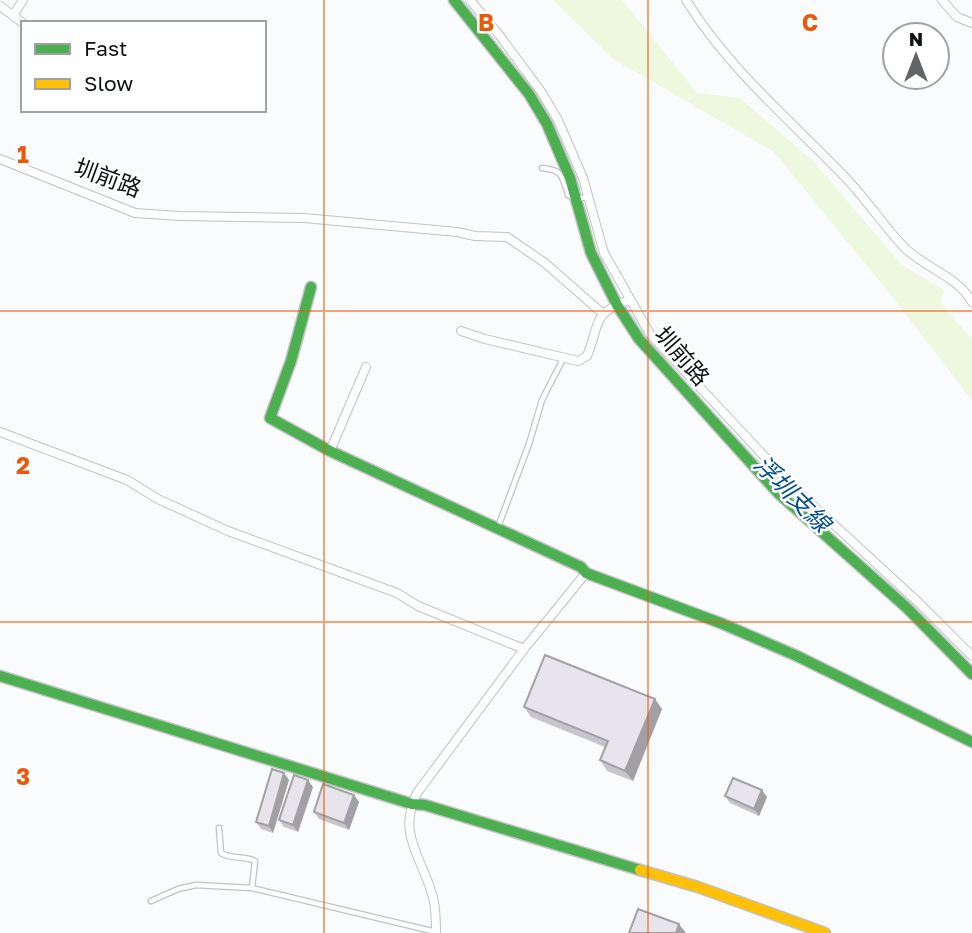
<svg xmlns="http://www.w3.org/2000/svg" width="972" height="933" font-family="'Golos Text','Noto Sans TC',sans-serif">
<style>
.green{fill:#edf8df}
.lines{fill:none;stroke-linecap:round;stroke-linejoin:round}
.stream{stroke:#ddebfb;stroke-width:2.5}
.lane-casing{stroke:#c0c2c4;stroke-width:7}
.street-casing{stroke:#c0c2c4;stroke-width:10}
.fast-casing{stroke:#c0c2c4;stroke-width:13}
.slow-casing{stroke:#c0c2c4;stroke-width:13}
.lane{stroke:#fefeff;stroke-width:4.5}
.street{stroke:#fefeff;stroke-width:8}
.fast{stroke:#4caf50;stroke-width:10}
.slow{stroke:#ffc107;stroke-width:10}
.wall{fill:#c7c4cb}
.shaded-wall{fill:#a2a0a5}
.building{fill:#e7e4ec;stroke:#a2a0a5;stroke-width:2}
.grid{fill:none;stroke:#e8590c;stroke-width:2;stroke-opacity:0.55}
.labels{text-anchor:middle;stroke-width:5;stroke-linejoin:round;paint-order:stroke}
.street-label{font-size:23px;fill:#101316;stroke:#fff}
.water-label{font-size:24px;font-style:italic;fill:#034e8d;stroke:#fff}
.grid-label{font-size:23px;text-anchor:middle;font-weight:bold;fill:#e8590c;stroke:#fff;stroke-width:5;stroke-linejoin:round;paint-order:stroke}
</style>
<rect width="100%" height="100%" fill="#fafbfc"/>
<path class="green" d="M553 0H622L697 93 740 98 814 162 902 265 944 290 940 303 972 339V400L891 295 774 152 613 59Z"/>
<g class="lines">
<path class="stream" d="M462 0 524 80
M535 94 550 118 580 189
M584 206 591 234
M613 285 620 298
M626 307 647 340
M710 410 801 507
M859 558 906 599 972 666"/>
<g class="lane-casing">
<path id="lane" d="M542 168C563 170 562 176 568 195L576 199 588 197
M498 527 529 444 542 400 563 359
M219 828 221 853C232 860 244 855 255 861L252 888
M151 901 178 889 196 885 252 888 436 932"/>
</g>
<g class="street-casing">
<path id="street" d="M470 0 500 36 542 93 558 120 583 178 604 253 650 334 793 487 918 602 972 656
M686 0C727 67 789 119 843 175 866 198 883 226 906 249 926 268 958 277 972 302
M942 0 957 17 972 23
M0 6 23 23
M14 14 23 0
M0 159 135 213 180 216 304 218 457 232 475 236 507 237 545 263 602 313
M461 331 485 339 578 361 587 356C601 322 591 314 629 300
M0 432 127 480 158 499 228 531 397 593 418 606 524 649
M330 451 366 367
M436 933C436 920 436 906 432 894 421 856 397 833 417 793L524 649 586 573"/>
</g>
<g class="fast-casing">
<path id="fast" d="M454 0 529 94 547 124 570 178 591 253 617 305 639 339 778 493 907 608 972 674
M311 287 291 361 270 418 330 451 581 567 586 573 723 624 797 656 972 742
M0 676 412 804 425 805 640 870"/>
</g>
<g class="slow-casing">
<path id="slow" d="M640 870 698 887 825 933"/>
</g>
<use href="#lane" class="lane"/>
<use href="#street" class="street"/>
<use href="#fast" class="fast"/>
<use href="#slow" class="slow"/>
</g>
<path class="wall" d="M524 707 662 709 633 781 607 771 600 760 605 747 531 717Z
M284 773 289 780 273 833 261 829 256 822Z
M313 787 298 832 284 827 279 820Z
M354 795 359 802 349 830 319 819 314 812Z
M725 796 767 797 759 816 730 803Z"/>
<path class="shaded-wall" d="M655 699 662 709 633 781 625 771Z
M284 773 289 780 273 833 269 826Z
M308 780 313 787 298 832 293 825Z
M762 790 767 797 759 816 754 809Z
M354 795 359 802 349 830 344 823Z
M679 924 686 933H676Z"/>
<path class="building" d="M545 655 655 699 625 771 600 760 608 741 524 707Z
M272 769 284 773 269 826 256 822Z
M294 775 308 780 293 825 279 820Z
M733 778 762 790 754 809 725 796Z
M323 784 354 795 344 823 314 812Z
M638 909 679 924 676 933H629Z"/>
<path class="grid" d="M324 0V933M648 0V933M0 311H972M0 622H972"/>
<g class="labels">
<g class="street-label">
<text transform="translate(108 178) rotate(20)" y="8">圳前路</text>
<text transform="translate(682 356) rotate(49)" y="8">圳前路</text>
</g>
<g class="water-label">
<text transform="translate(792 494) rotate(45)" y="8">浮圳支線</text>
</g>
</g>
<g class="grid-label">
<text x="486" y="31">B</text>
<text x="810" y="31">C</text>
<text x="23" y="163">1</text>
<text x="23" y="474">2</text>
<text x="23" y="785">3</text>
</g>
<rect x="21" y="21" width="245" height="91" fill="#ffffff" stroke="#9fa1a2" stroke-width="2"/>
<rect x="35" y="44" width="35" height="10" fill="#4caf50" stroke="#9fa1a2" stroke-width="2"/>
<text x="84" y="56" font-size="21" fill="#101316">Fast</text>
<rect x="35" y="79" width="35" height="10" fill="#ffc107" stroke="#9fa1a2" stroke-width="2"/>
<text x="84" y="91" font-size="21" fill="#101316">Slow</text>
<g transform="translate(916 56)"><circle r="33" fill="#ffffff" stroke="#9fa1a2" stroke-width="2"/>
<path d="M0-5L12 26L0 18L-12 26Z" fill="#626466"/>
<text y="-10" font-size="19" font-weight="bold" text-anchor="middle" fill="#101316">N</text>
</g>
</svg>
